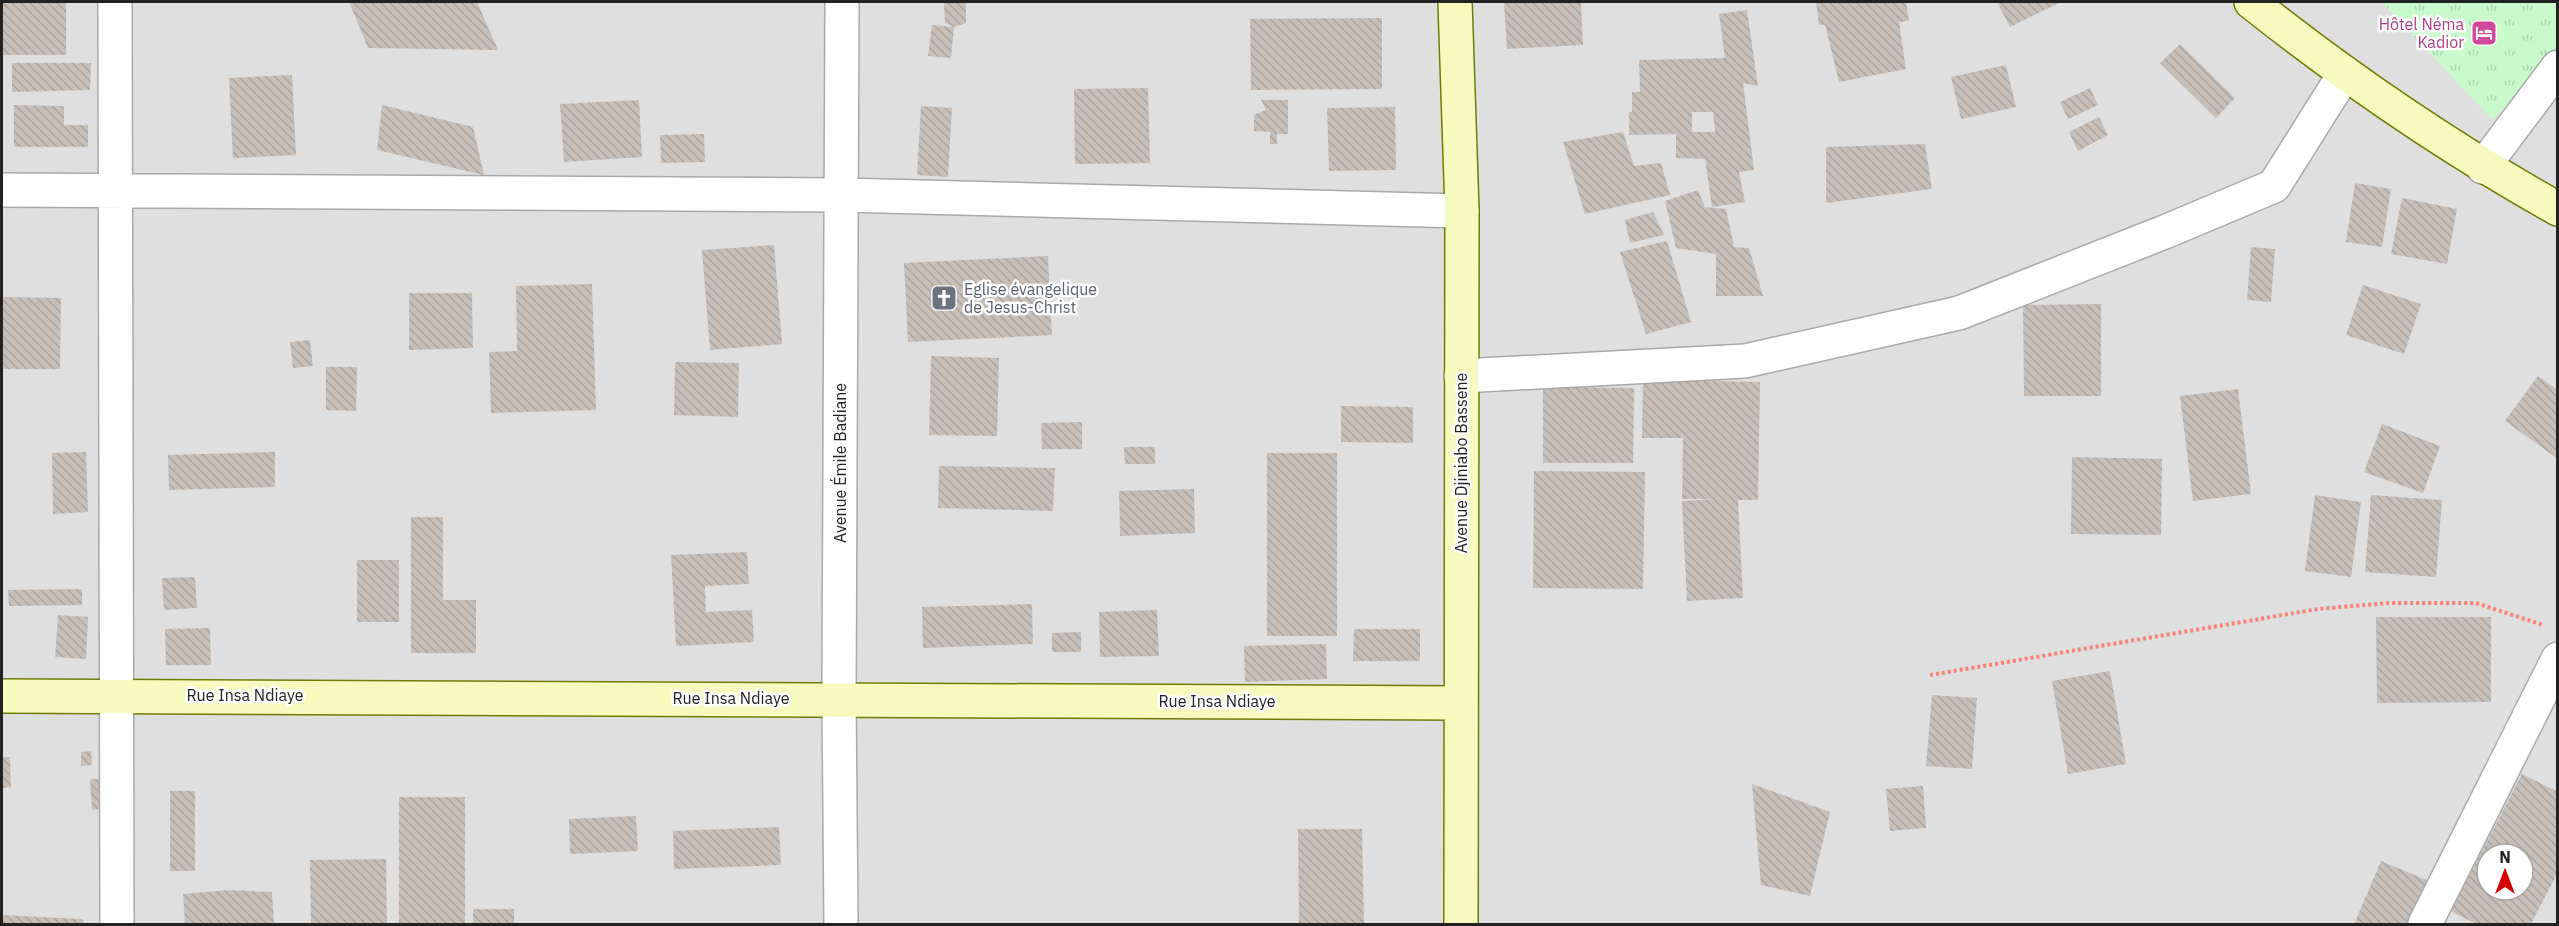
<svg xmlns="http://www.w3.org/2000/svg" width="2559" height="926" font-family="'IBM Plex Sans',sans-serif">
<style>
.residential{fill:#e0dfdf;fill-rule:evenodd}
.park{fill:url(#park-tufts)}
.building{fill:url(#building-back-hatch);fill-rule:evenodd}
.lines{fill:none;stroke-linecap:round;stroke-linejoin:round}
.street-casing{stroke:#a9a9a9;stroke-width:36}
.secondary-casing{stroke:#707d05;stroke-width:36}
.path{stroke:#fa8072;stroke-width:4;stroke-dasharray:3 3;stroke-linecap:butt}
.street{stroke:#fff;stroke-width:33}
.secondary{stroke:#f7fabf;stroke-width:33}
.labels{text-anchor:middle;stroke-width:5;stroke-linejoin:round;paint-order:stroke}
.hotel-label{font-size:16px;fill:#b23c85;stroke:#fff;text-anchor:end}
.worship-label{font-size:16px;fill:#5b616d;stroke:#fff;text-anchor:start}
.street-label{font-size:16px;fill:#222;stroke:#fff}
</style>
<defs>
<pattern id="park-tufts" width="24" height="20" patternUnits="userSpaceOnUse" patternTransform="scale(1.5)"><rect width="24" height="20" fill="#c8facc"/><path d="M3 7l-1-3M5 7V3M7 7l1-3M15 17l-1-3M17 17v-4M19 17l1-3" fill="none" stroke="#acd6af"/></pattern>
<pattern id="building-back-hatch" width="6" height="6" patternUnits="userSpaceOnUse" patternTransform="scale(1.5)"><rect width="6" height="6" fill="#c7bfb8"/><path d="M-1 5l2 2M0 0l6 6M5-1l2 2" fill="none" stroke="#aba49e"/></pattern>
</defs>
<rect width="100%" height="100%" fill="#f2efe9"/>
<path class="residential" d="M2 2H2557V924H2ZM2487 854H2523V890H2487Z"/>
<path class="park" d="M2381 2H2557V65L2492 119Z"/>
<path class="building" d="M2 2H66V55H2Z
M349 2H477L498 50 368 48Z
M944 2H966V23L954 27 951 58 928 56 932 25 954 27 945 23Z
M1504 2H1581L1583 45 1507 49Z
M1816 2H1906L1909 21 1899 22 1906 69 1839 82 1825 25H1819Z
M1997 2H2061L2010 27Z
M1747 10 1758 86 1743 83 1754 170 1739 172 1745 202 1712 207 1705 159 1676 158V134L1629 135V112H1632V92H1640L1639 60 1725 58 1719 14ZM1692 112H1713L1715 132H1692Z
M1382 18V89L1251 90 1250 19Z
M2180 44 2235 98 2216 118 2160 63Z
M12 63H91L90 90 12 92Z
M2006 65 2016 107 1961 119 1951 77Z
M292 75 296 155 233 158 229 78Z
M1148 88 1150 163 1075 164 1074 89Z
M2090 88 2098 105 2068 119 2060 102Z
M639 100 642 157 564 162 560 104Z
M1261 100H1288V134H1277V144H1270V132L1254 131V115L1266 110Z
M14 105 64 106V125H88V147H14Z
M382 105 473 127 484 175 377 150Z
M921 106 952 108 948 177 917 175Z
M1395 107 1396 170 1329 171 1327 108Z
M2099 117 2108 135 2078 151 2069 132Z
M1623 132 1634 166 1661 163 1670 195 1585 214 1563 142Z
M704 134 705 162 661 163 660 135Z
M1925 144 1932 189 1826 203V147Z
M2355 183 2391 189 2382 247 2346 242Z
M1698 190 1705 207 1726 209 1734 247 1749 248 1763 296H1716V254L1676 248 1665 201Z
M2402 198 2457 209 2447 264 2391 254Z
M1653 212 1664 235 1630 243 1625 220Z
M1667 241 1691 322 1646 334 1620 252Z
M774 245 782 344 710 350 702 250Z
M2251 247 2275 249 2271 302 2247 300Z
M1048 256 1052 335 908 342 904 263Z
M592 284 596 410 491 413 489 352 517 351 516 286Z
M2363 285 2421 304 2404 354 2346 335Z
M409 293H472L473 348 409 350Z
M2 297 61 298 60 369H2Z
M2101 304V396H2024L2023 305Z
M310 340 313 366 293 368 290 342Z
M931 356 999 358 997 436 929 435Z
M675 362 739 363 738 417 674 415Z
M326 367H357L356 411 326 410Z
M2538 376 2558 390V459L2505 421Z
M1643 380 1760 382 1758 500H1738L1743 598 1687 601 1682 501 1715 499H1682L1683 438H1642Z
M1543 387 1634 388 1633 463H1543Z
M2238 389 2251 494 2193 501 2180 396Z
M1341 406 1413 407V443L1341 442Z
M1082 422V449H1042L1041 423Z
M2382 424 2440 446 2423 493 2364 472Z
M1124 447H1155V464H1125Z
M86 452 88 512 53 514 52 453Z
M275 452V487L169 490 168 455Z
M1267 453H1337V636H1267Z
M2072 457 2162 459 2161 535 2071 534Z
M939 466 1055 468 1053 511 938 508Z
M1534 471 1645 472 1643 589 1533 588Z
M1194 489 1195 533 1120 536 1119 491Z
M2315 495 2361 502 2351 577 2305 571Z
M2371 495 2442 500 2436 577 2365 572Z
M411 517H443V600H476V653H411Z
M747 552 749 584 705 586 706 612 752 610 754 642 676 646 671 555Z
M357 560H399V622H357Z
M195 577 197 608 164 610 162 578Z
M82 589V605L9 606 8 590Z
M1032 604 1033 644 923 648 922 607Z
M1157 610 1159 656 1100 657 1099 612Z
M58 615 88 617 86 659 55 657Z
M2376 617H2491V702L2377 703Z
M210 628 211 665H166L165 629Z
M1354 629H1420V661H1353Z
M1081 632V652H1052V633Z
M1326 644 1327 679 1245 682 1244 646Z
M2110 671 2126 764 2068 774 2052 681Z
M1932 695 1977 698 1972 769 1926 766Z
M91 751 92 765 81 766V752Z
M2 757H10L11 787 2 788Z
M2522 774 2558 792V872L2531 924H2476L2451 911ZM2487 854H2523V890H2487Z
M90 779H101L102 809 92 810Z
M1752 784 1830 812 1810 896 1761 885Z
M1923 786 1926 828 1890 831 1886 789Z
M170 791H195V871H170Z
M399 797H465V924H399Z
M636 816 638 851 570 854 569 819Z
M779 827 781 865 674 869 673 831Z
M1298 829H1362L1364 924H1299Z
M386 859 387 924H311L310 860Z
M2381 861 2429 881 2410 924H2354Z
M229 890 272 892 274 924H185L183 894Z
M473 909H514V924H473Z
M2 915 82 919 85 924H2Z"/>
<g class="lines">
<g class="street-casing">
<path id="street" d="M115 2 117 924
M2483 167 2558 67
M2 190 842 195 1462 211
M1461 376 1745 361 1959 313 2167 231 2274 186 2345 73
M841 924 839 698 842 2
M2425 924 2558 659"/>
</g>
<g class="secondary-casing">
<path id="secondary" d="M1455 2 1462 211 1461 924
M2251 2C2348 79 2449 148 2558 209
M2 696 1460 703"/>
</g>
<path class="path" d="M1930 675 2318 609 2390 603H2476L2543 625"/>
<use href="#street" class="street"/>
<use href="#secondary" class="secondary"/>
</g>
<defs>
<g id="hotel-square" transform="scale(1.35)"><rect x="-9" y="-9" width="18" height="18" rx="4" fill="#d1479c" stroke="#fff"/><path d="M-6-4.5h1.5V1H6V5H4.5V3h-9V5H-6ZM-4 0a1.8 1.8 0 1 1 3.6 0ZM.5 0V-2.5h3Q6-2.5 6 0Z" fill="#fff"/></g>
<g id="church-square" transform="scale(1.35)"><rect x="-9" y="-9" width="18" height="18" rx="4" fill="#6b7280" stroke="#fff"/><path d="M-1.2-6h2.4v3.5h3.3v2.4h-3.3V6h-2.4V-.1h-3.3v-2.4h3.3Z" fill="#fff"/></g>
</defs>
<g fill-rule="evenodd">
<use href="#hotel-square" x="2484" y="33"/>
<use href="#church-square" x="944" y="298"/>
</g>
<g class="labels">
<g class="hotel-label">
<text x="2464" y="30">Hôtel Néma<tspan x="2464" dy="18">Kadior</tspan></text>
</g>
<g class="worship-label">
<text x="964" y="295">Eglise évangelique<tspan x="964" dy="18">de Jesus-Christ</tspan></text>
</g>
<g class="street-label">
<text transform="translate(840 463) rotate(-90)" y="6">Avenue Émile Badiane</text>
<text transform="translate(1461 463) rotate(-90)" y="6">Avenue Djiniabo Bassene</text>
<text x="245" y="701">Rue Insa Ndiaye</text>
<text x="731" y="704">Rue Insa Ndiaye</text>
<text x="1217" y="707">Rue Insa Ndiaye</text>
</g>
</g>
<rect width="2559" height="926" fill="none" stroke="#222222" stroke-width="6"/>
<g transform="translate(2505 872)"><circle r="28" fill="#ffffff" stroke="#a7a7a7" stroke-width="1.5"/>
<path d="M0-4.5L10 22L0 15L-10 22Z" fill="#d40000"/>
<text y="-9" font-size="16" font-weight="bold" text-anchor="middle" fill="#222222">N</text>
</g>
</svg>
